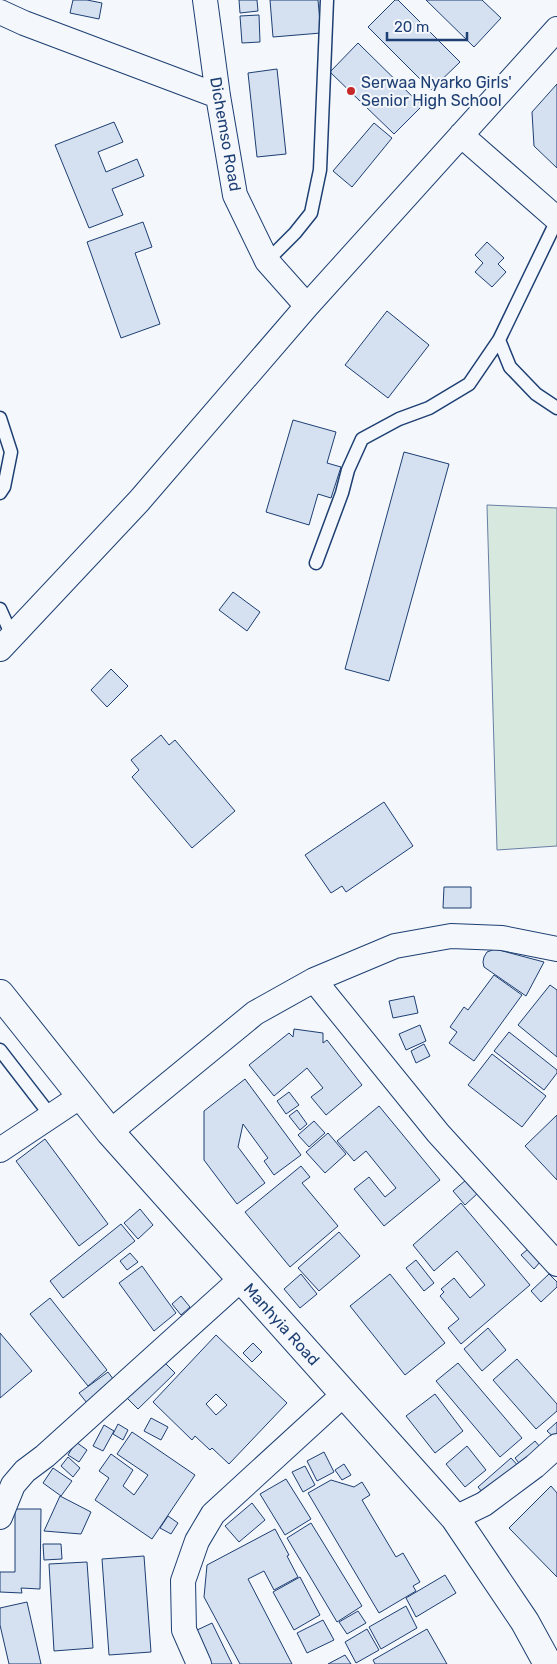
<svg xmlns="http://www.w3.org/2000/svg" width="557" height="1664" font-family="Rubik,sans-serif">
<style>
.green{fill:#d7e8df;stroke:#687fa3}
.building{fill:#d5e0f0;stroke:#1d3f73;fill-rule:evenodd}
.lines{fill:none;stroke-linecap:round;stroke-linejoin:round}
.service-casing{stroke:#1d3f73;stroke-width:15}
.minor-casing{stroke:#1d3f73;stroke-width:26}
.secondary-casing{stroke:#1d3f73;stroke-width:30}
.service{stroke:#f4f7fb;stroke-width:12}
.minor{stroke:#f4f7fb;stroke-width:24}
.secondary{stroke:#f4f7fb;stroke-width:28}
.poi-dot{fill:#c62828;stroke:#f4f7fb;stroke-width:2}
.labels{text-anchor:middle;stroke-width:4;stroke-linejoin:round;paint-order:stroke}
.poi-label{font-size:16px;fill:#1d3f73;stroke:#f4f7fb;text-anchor:start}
.street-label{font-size:16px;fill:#1d3f73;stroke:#f4f7fb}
</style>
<rect width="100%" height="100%" fill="#f4f7fb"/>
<path class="green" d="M487 505 557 508V846L497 850Z"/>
<path class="building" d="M73 0H87L102 3 99 19 70 13Z
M239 0H257L258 11 240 13Z
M270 0H318L321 33 273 37Z
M395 0H398L460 62 431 90 368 27Z
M426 0H482L501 18 474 47Z
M259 15 260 42 242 43 240 16Z
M358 43 422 106 394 134 330 72Z
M277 69 286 154 257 157 248 73Z
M557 84V168L534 146 532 112Z
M114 122 123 142 98 152 106 172 137 159 144 176 112 189 123 215 89 228 55 145Z
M374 123 392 138 352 187 333 171Z
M143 222 152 247 135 253 160 324 121 338 87 242Z
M487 242 504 258 498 264 506 272 492 287 475 272 483 263 475 255Z
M387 311 429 345 388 398 345 365Z
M293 420 336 432 327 463 341 467 331 498 318 494 309 525 266 512Z
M404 452 449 464 389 681 345 669Z
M233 592 260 612 247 631 219 610Z
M111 669 128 686 107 707 91 690Z
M161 735 169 745 175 740 235 811 192 848 132 777 139 770 131 760Z
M384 802 413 846 346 892 342 886 331 893 305 855Z
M444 887H471V908H443Z
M495 949 544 962 526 996 484 967 483 962 484 957 487 952Z
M494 975 522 995 474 1061 449 1043 457 1032 450 1027 464 1007 468 1010Z
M550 985 557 990V1057L518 1025Z
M414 996 418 1013 393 1018 389 1001Z
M420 1025 426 1041 406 1050 399 1034Z
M294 1029 323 1033V1043L327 1040 362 1085 326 1115 311 1097 323 1088 307 1068 274 1096 249 1065 289 1033 293 1037Z
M509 1032 557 1070V1073L544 1090 494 1051Z
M424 1044 430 1056 416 1063 411 1051Z
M492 1054 546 1096 522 1127 468 1085Z
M245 1079 301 1155 274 1175 264 1161 268 1158 243 1124 238 1147 265 1183 237 1204 204 1160V1111Z
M289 1092 299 1105 286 1114 277 1101Z
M379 1106 440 1180 384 1226 354 1189 369 1177 385 1197 396 1188 366 1151 354 1161 337 1141Z
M297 1110 307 1124 300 1130 289 1116Z
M557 1115V1180L525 1146Z
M314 1121 325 1133 309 1147 298 1135Z
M328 1133 346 1154 325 1173 306 1152Z
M45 1139 108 1224 79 1246 16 1161Z
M301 1166 310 1177 302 1183 338 1226 290 1267 245 1212Z
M466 1180 478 1193 465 1205 453 1191Z
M461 1203 530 1285 461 1344 448 1328 459 1319 440 1296 444 1292 441 1289 454 1278 470 1298 485 1285 457 1251 434 1271 413 1245Z
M140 1209 153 1225 138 1239 124 1223Z
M121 1224 135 1241 63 1298 50 1281Z
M339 1232 360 1256 319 1291 298 1268Z
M528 1249 540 1262 534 1269 521 1255Z
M130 1253 138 1262 127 1270 120 1261Z
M416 1260 434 1283 424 1291 406 1268Z
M142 1266 176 1313 154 1331 119 1283Z
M301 1274 317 1294 300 1308 284 1289Z
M390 1274 445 1343 405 1375 350 1306Z
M549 1274 557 1282V1287L541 1302 531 1291Z
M181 1296 190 1307 181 1315 172 1304Z
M50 1298 107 1370 88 1386 30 1314Z
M488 1328 506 1350 482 1371 464 1349Z
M0 1333 32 1371 0 1398Z
M216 1335 287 1403 229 1464 212 1448 210 1450 195 1436 192 1440 153 1402ZM216 1394 227 1405 216 1415 206 1404Z
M253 1343 262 1352 252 1362 243 1353Z
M517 1359 557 1404V1411L536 1429 493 1380Z
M162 1360 175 1373 138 1409 125 1396Z
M458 1363 522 1438 500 1457 436 1381Z
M108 1372 116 1383 87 1403 79 1393Z
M435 1394 463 1431 435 1453 406 1416Z
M151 1418 168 1427 161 1440 144 1431Z
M557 1422V1438L556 1439 547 1431Z
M118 1424 128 1430 123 1440 113 1434Z
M104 1425 114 1431 103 1451 93 1446Z
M132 1432 195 1475 152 1539 95 1500 109 1478 99 1471 111 1454 133 1470 123 1486 134 1495 148 1475 117 1454Z
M535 1441 546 1454 525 1471 515 1458Z
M76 1442 87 1450 79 1462 68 1455Z
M467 1446 486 1470 465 1487 446 1464Z
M324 1452 334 1472 317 1481 307 1461Z
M68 1457 80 1468 73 1477 61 1466Z
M511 1458 522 1470 488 1499 478 1487Z
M344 1464 351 1475 342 1480 335 1470Z
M305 1466 315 1485 303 1492 292 1472Z
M53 1468 72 1481 61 1496 43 1483Z
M286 1479 311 1519 285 1535 260 1494Z
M331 1480 354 1487 362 1482 370 1495 362 1500 396 1557 403 1553 420 1582 413 1586 416 1591 379 1613 308 1493Z
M551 1486 557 1493V1577L509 1528Z
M60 1496 91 1512 81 1534 44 1531Z
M252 1503 265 1520 239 1542 225 1526Z
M15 1509H41L40 1589 21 1588 22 1593 0 1592V1572H15Z
M168 1516 178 1523 171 1534 160 1528Z
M311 1523 362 1606 337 1622 287 1538Z
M275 1529 289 1555 287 1556 298 1577 274 1590 264 1571 248 1579 292 1664H240L204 1597 207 1565Z
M43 1544H61L62 1559 44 1560Z
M144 1556 151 1652 109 1655 102 1559Z
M87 1562 93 1648 54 1651 49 1564Z
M445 1575 456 1593 416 1617 406 1598Z
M300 1577 320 1615 294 1630 273 1592Z
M27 1602 41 1664H9L0 1625V1608Z
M406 1606 417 1628 381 1649 369 1627Z
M358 1611 366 1623 347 1634 339 1622Z
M323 1620 334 1640 307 1653 297 1633Z
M212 1623 232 1664H210L195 1631Z
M367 1629 379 1650 356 1663 345 1642Z
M427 1629 447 1664H375L373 1660Z
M345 1655 351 1664H328Z"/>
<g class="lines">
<g class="service-casing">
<path id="service" d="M557 220 499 340 510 367 536 394 557 408
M267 261 295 233 311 213 320 170 327 0
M0 418 11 452 4 487 0 493
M316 563 342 493 348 470 362 439 399 419 429 408 469 384 499 340
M0 609 12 636
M0 1050 51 1116"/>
</g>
<g class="minor-casing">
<path id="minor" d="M205 0 218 96 235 195 267 261 307 306
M0 12 24 23 218 96
M461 135 557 219
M0 649 139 501 307 306 557 29
M314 980 438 1133 557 1264
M110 1132 255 1013 314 980 395 946 451 936 502 938 557 949
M0 1150 81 1096
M0 1517 13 1485 25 1471 45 1456 241 1279
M455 1518 484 1504 535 1466 557 1446
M199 1664 184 1630 183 1581 197 1541 213 1514 344 1394"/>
</g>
<g class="secondary-casing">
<path id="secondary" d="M0 994 110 1132 455 1518 525 1622 548 1664"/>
</g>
<use href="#service" class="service"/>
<use href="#minor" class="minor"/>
<use href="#secondary" class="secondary"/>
</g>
<circle class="poi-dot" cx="351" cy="91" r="5"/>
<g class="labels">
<g class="poi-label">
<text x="361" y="88">Serwaa Nyarko Girls'<tspan x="361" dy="18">Senior High School</tspan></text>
</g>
<g class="street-label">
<text transform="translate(226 134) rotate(80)" y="6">Dichemso Road</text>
<text transform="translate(282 1324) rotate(48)" y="6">Manhyia Road</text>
</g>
</g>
<path d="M387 32v8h80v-8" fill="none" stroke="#1d3f73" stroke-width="2.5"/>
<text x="394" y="32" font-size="15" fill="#1d3f73" stroke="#f4f7fb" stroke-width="4" paint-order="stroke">20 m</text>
</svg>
